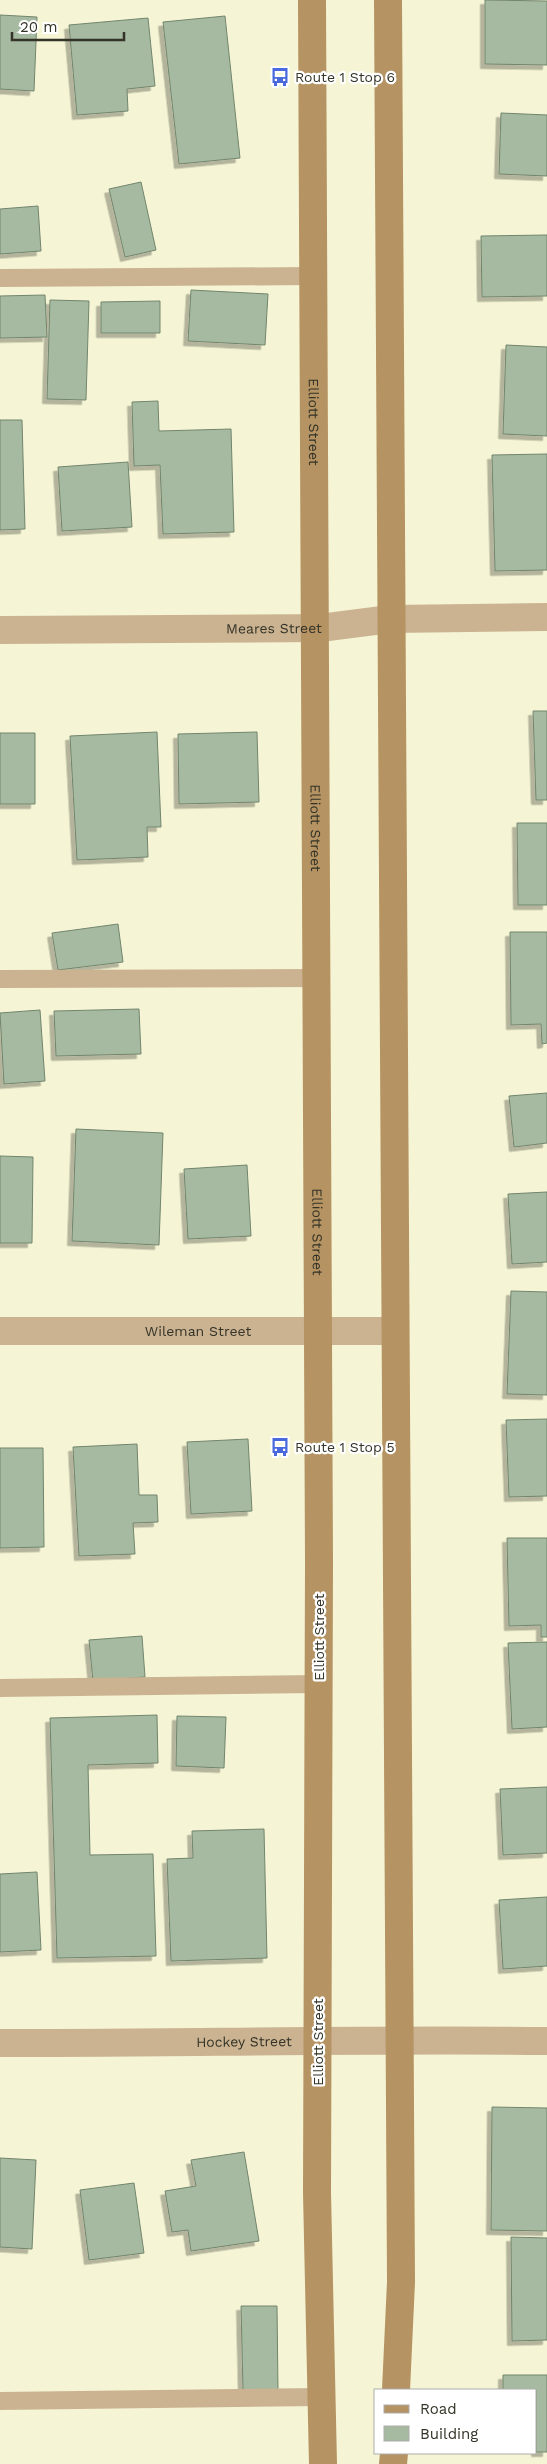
<svg xmlns="http://www.w3.org/2000/svg" width="547" height="2464" font-family="'Work Sans',sans-serif">
<style>
.building{fill:#a5baa1;stroke:#72856d;filter:url(#shadow)}
.lines{fill:none;stroke-linecap:round;stroke-linejoin:round}
.service{stroke:#cbb392;stroke-width:18}
.minor{stroke:#cbb392;stroke-width:28}
.secondary{stroke:#b69362;stroke-width:28}
.labels{text-anchor:middle;stroke-width:4.5;stroke-linejoin:round;paint-order:stroke}
.poi-label{font-size:14px;fill:#333327;stroke:#fff;text-anchor:start}
.street-label{font-size:14px;fill:#333327;stroke:#fff}
</style>
<defs>
<filter id="shadow"><feDropShadow dx="-4.5" dy="4.5" stdDeviation="0" flood-color="#0004"/></filter>
</defs>
<rect width="100%" height="100%" fill="#f5f5d5"/>
<path class="building" d="M485 0 547 1V65L485 64Z
M0 15 37 17 34 91 0 89Z
M225 16 240 158 179 164 163 22Z
M148 18 155 86 127 89 128 111 77 115 69 25Z
M501 113 547 115V176L499 174Z
M141 182 156 250 125 257 109 189Z
M38 206 41 251 0 254V209Z
M547 235V296L482 297 481 236Z
M191 290 268 294 265 345 188 341Z
M45 295 47 337 0 338V296Z
M50 300 89 301 86 400 47 399Z
M160 301V333H101V302Z
M506 345 547 347V436L503 434Z
M158 401 159 431 231 429 234 532 163 534 160 465 134 466 132 402Z
M0 420H22L25 529 0 530Z
M547 454V570L495 571 492 455Z
M128 462 132 527 62 531 58 467Z
M533 711H547V800H536Z
M157 732 161 827H147L148 857 77 860 70 736Z
M257 732 259 802 179 804 178 734Z
M0 733H35V804H0Z
M517 823H547V905H518Z
M118 924 123 962 58 970 52 933Z
M510 932H547V1043L542 1044 541 1024 511 1025Z
M139 1009 141 1054 56 1056 54 1011Z
M40 1010 45 1081 4 1084 0 1013Z
M547 1093V1143L514 1147 509 1096Z
M76 1129 163 1133 159 1245 72 1241Z
M0 1156 33 1157 32 1243H0Z
M247 1165 251 1236 188 1239 184 1169Z
M547 1192V1262L512 1264 508 1194Z
M511 1291 547 1292V1395L507 1394Z
M547 1419V1496L509 1497 506 1420Z
M248 1439 252 1511 191 1514 187 1442Z
M137 1444 139 1495H157L158 1522 133 1523 135 1554 79 1556 73 1447Z
M0 1448H43L44 1547 0 1548Z
M507 1538H547V1637H541V1625L509 1626Z
M142 1636 145 1677 93 1681 89 1640Z
M547 1642V1727L512 1729 508 1643Z
M157 1715 158 1763 88 1765 90 1855 153 1854 156 1956 57 1958 50 1718Z
M177 1716 226 1717 224 1768 176 1766Z
M547 1787V1853L503 1855 500 1789Z
M264 1829 267 1958 171 1961 167 1859 193 1858 192 1831Z
M37 1872 41 1950 0 1952V1874Z
M547 1897V1966L503 1969 499 1900Z
M492 2107 547 2108V2231L491 2230Z
M244 2152 259 2241 191 2251 188 2230 172 2232 165 2191 196 2186 191 2160Z
M0 2158 36 2160 32 2249 0 2247Z
M134 2183 144 2253 89 2260 80 2190Z
M511 2237 547 2238V2340L512 2341Z
M241 2306H277L278 2390H243Z
M503 2375H547V2452H536V2390H503Z"/>
<g class="lines">
<path class="service" d="M0 278 313 276
M0 979 316 978
M0 1688 318 1684
M0 2401 322 2397"/>
<g class="minor">
<path id="s1" d="M0 630 320 628 390 619 547 617"/>
<path id="s2" d="M0 1331H395"/>
<path id="s3" d="M0 2043C182 2043 365 2039 547 2041"/>
</g>
<g class="secondary">
<path id="s4" d="M312 0 319 1563 317 2193 323 2464"/>
<path d="M388 0 401 2282 396 2390"/>
<path d="M393 2464 394 2453"/>
</g>
</g>
<defs>
<g id="bus-bare" transform="scale(1.5)"><path d="M-5-6H5V4H4V6H2V4H-2V6H-4V4H-5ZM-3.5-4V0h7V-4ZM-3.5 1.2v1.5H-2V1.2ZM2 1.2v1.5H3.5V1.2Z" fill="#4969dc" stroke="#fff" stroke-width="2.5" paint-order="stroke"/></g>
</defs>
<g fill-rule="evenodd">
<use href="#bus-bare" x="280" y="77"/>
<use href="#bus-bare" x="280" y="1447"/>
</g>
<g class="labels">
<g class="poi-label">
<text x="295" y="82">Route 1 Stop 6</text>
<text x="295" y="1452">Route 1 Stop 5</text>
</g>
<g class="street-label">
<text dy="5" stroke="none"><textPath href="#s4" startOffset="422">Elliott Street</textPath></text>
<text dy="5" stroke="none"><textPath href="#s1" startOffset="274">Meares Street</textPath></text>
<text dy="5" stroke="none"><textPath href="#s4" startOffset="828">Elliott Street</textPath></text>
<text dy="5" stroke="none"><textPath href="#s4" startOffset="1232">Elliott Street</textPath></text>
<text dy="5" stroke="none"><textPath href="#s2" startOffset="198">Wileman Street</textPath></text>
<text transform="translate(319 1637) rotate(-90)" y="5">Elliott Street</text>
<text transform="translate(318 2042) rotate(-90)" y="5">Elliott Street</text>
<text dy="5" stroke="none"><textPath href="#s3" startOffset="244">Hockey Street</textPath></text>
</g>
</g>
<rect x="374" y="2389" width="162" height="65" fill="#ffffff" stroke="#adada9"/>
<rect x="384" y="2405" width="25" height="8" fill="#b69362" stroke="#adada9"/>
<text x="420" y="2414" font-size="15" fill="#333327">Road</text>
<rect x="384" y="2426" width="25" height="15" fill="#a5baa1" stroke="#adada9"/>
<text x="420" y="2439" font-size="15" fill="#333327">Building</text>
<path d="M12 32v8h112v-8" fill="none" stroke="#333327" stroke-width="2.5"/>
<text x="20" y="32" font-size="15" fill="#333327" stroke="#ffffff" stroke-width="4" paint-order="stroke">20 m</text>
</svg>
